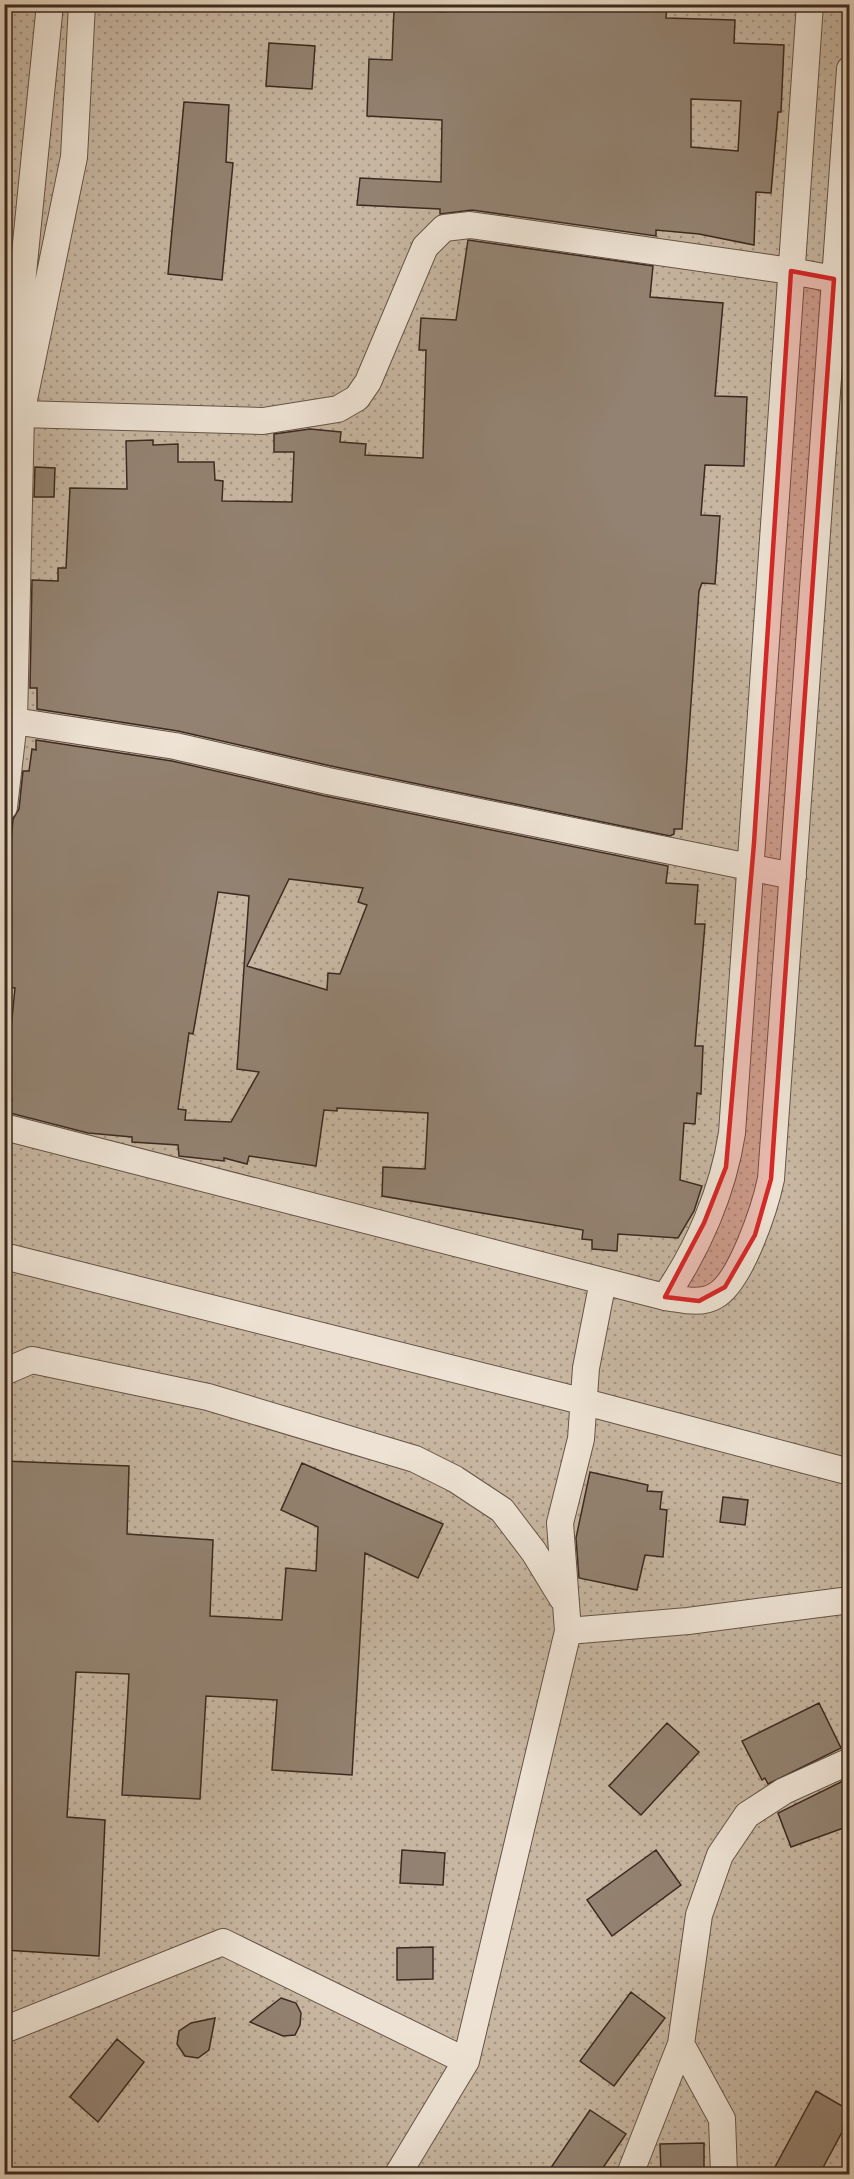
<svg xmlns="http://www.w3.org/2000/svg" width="854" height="2179" font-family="Alegreya,serif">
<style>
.grass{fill:url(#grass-dots);stroke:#827060;stroke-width:1.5}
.building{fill:#938271;stroke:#3c2a20;stroke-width:1.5;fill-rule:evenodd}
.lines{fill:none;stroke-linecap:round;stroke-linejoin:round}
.minor-casing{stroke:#665447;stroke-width:28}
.minor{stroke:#ede2d3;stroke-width:26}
.marked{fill:#d62828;fill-opacity:0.2;stroke:#d62828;stroke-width:4.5;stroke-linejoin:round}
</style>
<defs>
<pattern id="grass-dots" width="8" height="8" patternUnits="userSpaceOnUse" patternTransform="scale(1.5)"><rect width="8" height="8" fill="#c7b6a1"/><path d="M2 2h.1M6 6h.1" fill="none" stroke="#a39483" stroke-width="1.8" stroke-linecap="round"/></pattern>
</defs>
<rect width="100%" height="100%" fill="#e3d3bc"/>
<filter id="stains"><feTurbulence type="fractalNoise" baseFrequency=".00333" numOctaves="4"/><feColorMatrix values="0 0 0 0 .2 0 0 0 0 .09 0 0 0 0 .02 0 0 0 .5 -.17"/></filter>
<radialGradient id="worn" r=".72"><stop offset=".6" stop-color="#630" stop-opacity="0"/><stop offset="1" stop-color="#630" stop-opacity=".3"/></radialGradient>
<path class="grass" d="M5 5H849V2174H5Z"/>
<path class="building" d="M445 4H667L666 18 735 20 734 43 784 45 781 112H778L771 193 756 192 754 245 699 234 656 230V236L472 210 440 214V209L357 205 360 178 441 182 442 120 367 116 369 59 392 60 394 9 444 12ZM691 99 741 101 738 151 691 147Z
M269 43 315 46 312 89 266 86Z
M184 102 229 105 226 162 233 163 222 280 168 274Z
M468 240 653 266 650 297 723 303 715 396 747 397 744 466 705 465 701 515 720 516 715 584 702 583 699 591 682 829H674V834L670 836 331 766 178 731 37 709V688H30L32 580 58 581V568H66L70 488 127 489 126 441 153 440V445L178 444V462H214L215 480 223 481 222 501 292 502 294 452H274V434L310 429 341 432 340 442 366 444 365 455 423 458 426 350H419L421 318 456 320Z
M35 467 55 468 54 497H34Z
M36 740 172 761 325 796 668 866 666 883 698 885 695 924H705L695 1046H703L701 1094 697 1093 695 1124 684 1123 680 1180 702 1186 694 1211 678 1238 618 1234 617 1251 592 1249V1240L582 1239 583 1230 382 1196 383 1167 425 1169 428 1113 337 1108V1111L324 1110 316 1166 249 1156 247 1164 224 1158V1161L179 1156 178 1145 132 1142V1137L88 1133 10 1113 12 1098H4V1049H9L15 988 4 987V932L13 819 19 809 23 771H29L32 749 36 750ZM289 879 363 888 358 902 367 905 340 974 328 973 327 990 247 966ZM218 892 249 896 237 1069 259 1072 231 1122 185 1120 186 1110 178 1109 189 1033 193 1034Z
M4 1461 129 1466 127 1534 213 1540 210 1616 282 1620 286 1568 316 1571 318 1527 281 1510 302 1463 443 1524 418 1578 365 1553 352 1775 272 1770 277 1700 206 1696 200 1799 122 1795 129 1674 76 1672 67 1817 105 1820 99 1956 4 1950Z
M590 1472 648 1485 647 1491 662 1492 660 1509 667 1510 663 1557 645 1555 637 1590 579 1578 576 1538Z
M723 1497 748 1500 745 1525 720 1522Z
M819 1703 841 1748 768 1784 765 1778 762 1780 742 1741Z
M667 1723 699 1752 641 1815 609 1786Z
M849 1778V1826L791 1847 778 1813Z
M402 1850 445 1853 443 1885 400 1883Z
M656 1850 681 1885 612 1936 587 1900Z
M433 1947V1979L397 1980V1948Z
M631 1992 665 2018 614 2086 580 2061Z
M281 1998 296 2003 301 2013 300 2025 295 2035 283 2036 250 2022Z
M215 2018 209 2050 198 2058 185 2056 177 2044 179 2031 191 2023Z
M117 2039 144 2062 98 2122 70 2097Z
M816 2091 849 2110V2119L819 2175H789L775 2167Z
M590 2110 626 2134 598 2175H546Z
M704 2143V2175H661L660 2144Z"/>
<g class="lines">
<g class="minor-casing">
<path id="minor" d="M12 383 50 4
M21 414 263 421 338 409 357 398 368 382 425 247 444 228 470 225 791 271 834 279
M14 721 175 746 328 781 793 876
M4 807 14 721 21 414 74 157 82 4
M4 1127 665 1297C681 1299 700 1305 715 1296 741 1282 765 1207 771 1179L850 69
M4 1256 585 1402 850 1472
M665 1297C698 1249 723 1191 732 1133L810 4
M4 1372 32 1360 208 1397 415 1459 455 1479 502 1510 534 1552 562 1598
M568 1631 688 1621 850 1600
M4 2030 223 1942 466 2061
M681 2044 722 2119 724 2174
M398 2174 466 2061 568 1631 560 1523 581 1439 586 1368 603 1281
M630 2174 681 2044 699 1915 720 1855 747 1815 784 1791 850 1761"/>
</g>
<use href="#minor" class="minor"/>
</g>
<path class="marked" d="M791 271 834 279 771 1179 755 1235 725 1287 699 1301 665 1297 704 1223 726 1167 754 843Z"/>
<rect width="854" height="2179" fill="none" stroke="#e3d3bc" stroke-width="24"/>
<rect x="6" y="6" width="842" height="2167" fill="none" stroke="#3c2a20" stroke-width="3"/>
<rect x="12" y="12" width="830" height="2155" fill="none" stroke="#3c2a20" stroke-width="1.5"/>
<rect width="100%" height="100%" filter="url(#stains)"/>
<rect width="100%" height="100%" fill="url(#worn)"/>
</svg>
